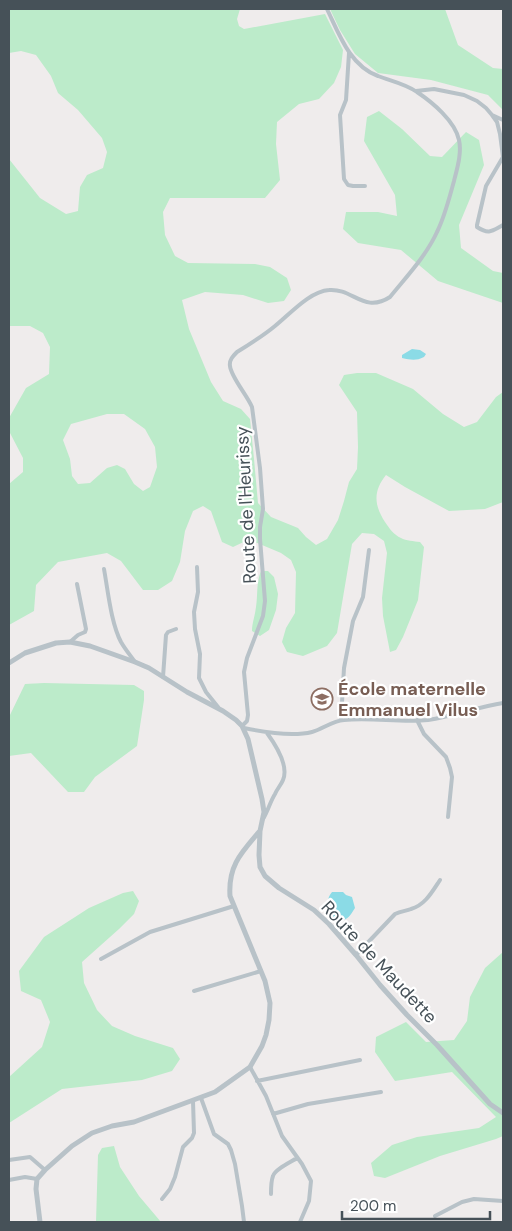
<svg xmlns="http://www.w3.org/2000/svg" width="512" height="1231" font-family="'DM Sans',sans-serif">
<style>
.green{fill:#bcebca;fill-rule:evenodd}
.water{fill:#8bdbe6}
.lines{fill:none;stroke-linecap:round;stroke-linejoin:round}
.minor{stroke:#b8c2c8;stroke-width:4}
.tertiary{stroke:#b8c2c8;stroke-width:5}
.labels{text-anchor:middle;stroke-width:4.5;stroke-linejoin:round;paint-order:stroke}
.street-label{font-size:18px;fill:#465158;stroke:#fff}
.education-label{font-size:18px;font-weight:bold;fill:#785e54;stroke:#fff;text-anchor:start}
</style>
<rect width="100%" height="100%" fill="#efecec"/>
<path class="green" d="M9 9H240L237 19 239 26 244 29 325 14 343 50 341 67 334 83 319 99 299 104 277 122 276 144 280 180 265 198H170L163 212 165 235 175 256 188 263 255 264 270 267 287 278 291 290 284 301 268 303 243 295 205 292 182 300 189 329 211 382 223 401 241 409 250 419 254 459 258 503 271 517 298 528 306 537 316 545 327 539 338 520 344 501 349 482 357 469 358 447 357 412 339 385 344 375 357 373H376L413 389 443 414 464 427 477 422 496 397 503 392V502L485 509 449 511 405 487 386 475C373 491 374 505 385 522 389 528 394 535 401 538 406 541 414 541 420 542L424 547 418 600 403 637 396 650 390 652 383 616 382 598 387 553 384 541 374 534 362 533 352 544 337 633 327 646 303 656 287 652 282 642 286 628 295 613 296 572 291 560 281 553 255 542 252 538 233 547 222 542 211 511 203 506 193 511 185 531 180 562 172 581 158 590H143L121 561 107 553 58 562 36 585 34 611 9 625V484L23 472V458L10 433 9 418 26 388 49 374 50 347 43 333 30 326H9V159L40 198 66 214 78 211 80 187 87 175 103 168 107 152 102 138 78 110 58 93 51 76 36 55 21 51 9 53ZM107 414H124L145 429 155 447 157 467 150 487 143 491 134 484 125 469 117 465 107 468 90 483 78 484 72 476 70 459 63 440 71 424Z
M330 9H445L458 45 493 68 503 69V110L488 95 431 80 378 73 355 54 340 30Z
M379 111 402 129 430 156 442 157 466 132 479 140 484 165 459 225 461 248 493 271 503 273V303L438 281 401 250 358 243 343 229 346 212H378L397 216 395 195 364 141 367 117Z
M261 571H268L274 577 278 594 276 610 269 630 260 636 252 631C252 623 255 616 256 607 258 595 256 583 261 571Z
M44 683 134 685 144 691V700L137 746 95 777 84 792H68L31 753 9 756V717L25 684Z
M133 891 139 901 134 914 119 929 82 962 84 983 97 1010 112 1026 135 1036 173 1048 180 1059 172 1071 142 1080 62 1089 9 1123V1077L42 1047 50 1022 41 1000 21 991 19 971 44 937 89 908 123 893Z
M503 952V1136L496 1139 440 1156 385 1178 374 1176 371 1163 392 1145 417 1137 479 1128 496 1117 452 1072 395 1081 375 1052 376 1037 406 1022 426 1042 454 1040 467 1021 470 997 485 968Z
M114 1146 120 1167 139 1196 161 1222H96L98 1155 102 1148Z"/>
<path class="water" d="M412 349 420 350 426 354 424 357C416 361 411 360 402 358V355Z
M332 892H343L346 895 352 897 355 908C348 919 345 924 332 916 329 907 325 900 332 892Z"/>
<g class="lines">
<path class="minor" d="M349 53 346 100 340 115 344 179 348 185 353 186H365
M416 91 434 89 464 95 477 101 486 108 492 115 503 120
M492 115 497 122 500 134 503 157 486 186 477 225V227C489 235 492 231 503 225
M197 567 198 592 194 612 195 629 200 654 199 678 206 692 218 707
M104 569C108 591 111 623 121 642 125 649 130 655 135 662
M70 642 78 635 85 632 86 629 77 584
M163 677 166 635 168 632 176 629
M341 720 344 668 353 621 363 597 369 550
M417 720 424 734 446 757 450 768 452 777 448 817
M242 726 247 721 248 715 244 672 247 658 263 616 265 601 260 539V527L263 509 260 468 252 407C247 395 231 377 230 366 229 360 233 356 237 352 250 344 263 336 275 326 289 315 310 291 329 290 353 288 364 314 390 297 407 276 426 256 437 232 445 216 449 199 454 181 457 169 462 153 459 140 455 121 432 102 417 92 406 84 391 81 378 76 350 66 339 34 327 9
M244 728C263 732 292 737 312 732 323 729 332 721 344 720 372 717 401 723 428 720 454 716 478 707 503 703
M263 819C268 811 270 802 275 794 277 789 281 785 283 780 289 766 275 744 267 733
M356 955 395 914C401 911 406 911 411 909 425 905 432 892 440 880
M101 959 150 932 234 906
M194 991 261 971
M250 1067 266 1096 282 1136 302 1164 311 1181 309 1201 300 1222
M257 1081 360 1060
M201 1098 214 1134 228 1144 231 1150 235 1164 242 1206 244 1222
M273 1114 308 1104 381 1092
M9 1160 30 1157 45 1170
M9 1180 25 1177 37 1179
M271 1194C271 1189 271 1181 273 1176 275 1169 291 1162 297 1158
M162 1199 170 1189 175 1177 183 1147 192 1138 194 1133 193 1101
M435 1216 462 1202 474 1199 503 1201"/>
<path class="tertiary" d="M9 663 25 653 56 643 70 642 90 646 135 662 149 668 187 692 223 711 236 720 242 726 248 739 262 799 264 812 260 831 259 855 260 867 265 876 279 888 314 910 329 924 356 955 380 985 407 1015 437 1045 490 1104 503 1113
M40 1222 36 1189 37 1179 45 1170 72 1146 92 1133 112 1126 134 1122 215 1092 250 1067 262 1046 266 1035 269 1020 270 1003 265 981 230 896C228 866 241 853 259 832"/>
</g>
<defs>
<g id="school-ring" transform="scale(1.125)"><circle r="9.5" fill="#fff" stroke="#8d6e63" stroke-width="1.5"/><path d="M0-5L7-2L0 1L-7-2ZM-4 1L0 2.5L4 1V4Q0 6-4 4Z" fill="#8d6e63"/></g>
</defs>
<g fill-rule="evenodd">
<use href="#school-ring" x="322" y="699"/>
</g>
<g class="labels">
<g class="street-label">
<text transform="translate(246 505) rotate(-93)" y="6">Route de l'Heurissy</text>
<text transform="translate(379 962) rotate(47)" y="6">Route de Maudette</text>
</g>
<g class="education-label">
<text x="338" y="695">École maternelle<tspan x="338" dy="21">Emmanuel Vilus</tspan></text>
</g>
</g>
<rect width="512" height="1231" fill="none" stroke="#465158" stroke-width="20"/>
<path d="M342 1211v8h148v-8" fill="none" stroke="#465158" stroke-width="2.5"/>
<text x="350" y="1211" font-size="15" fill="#465158" stroke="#ffffff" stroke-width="4" paint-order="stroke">200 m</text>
</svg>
